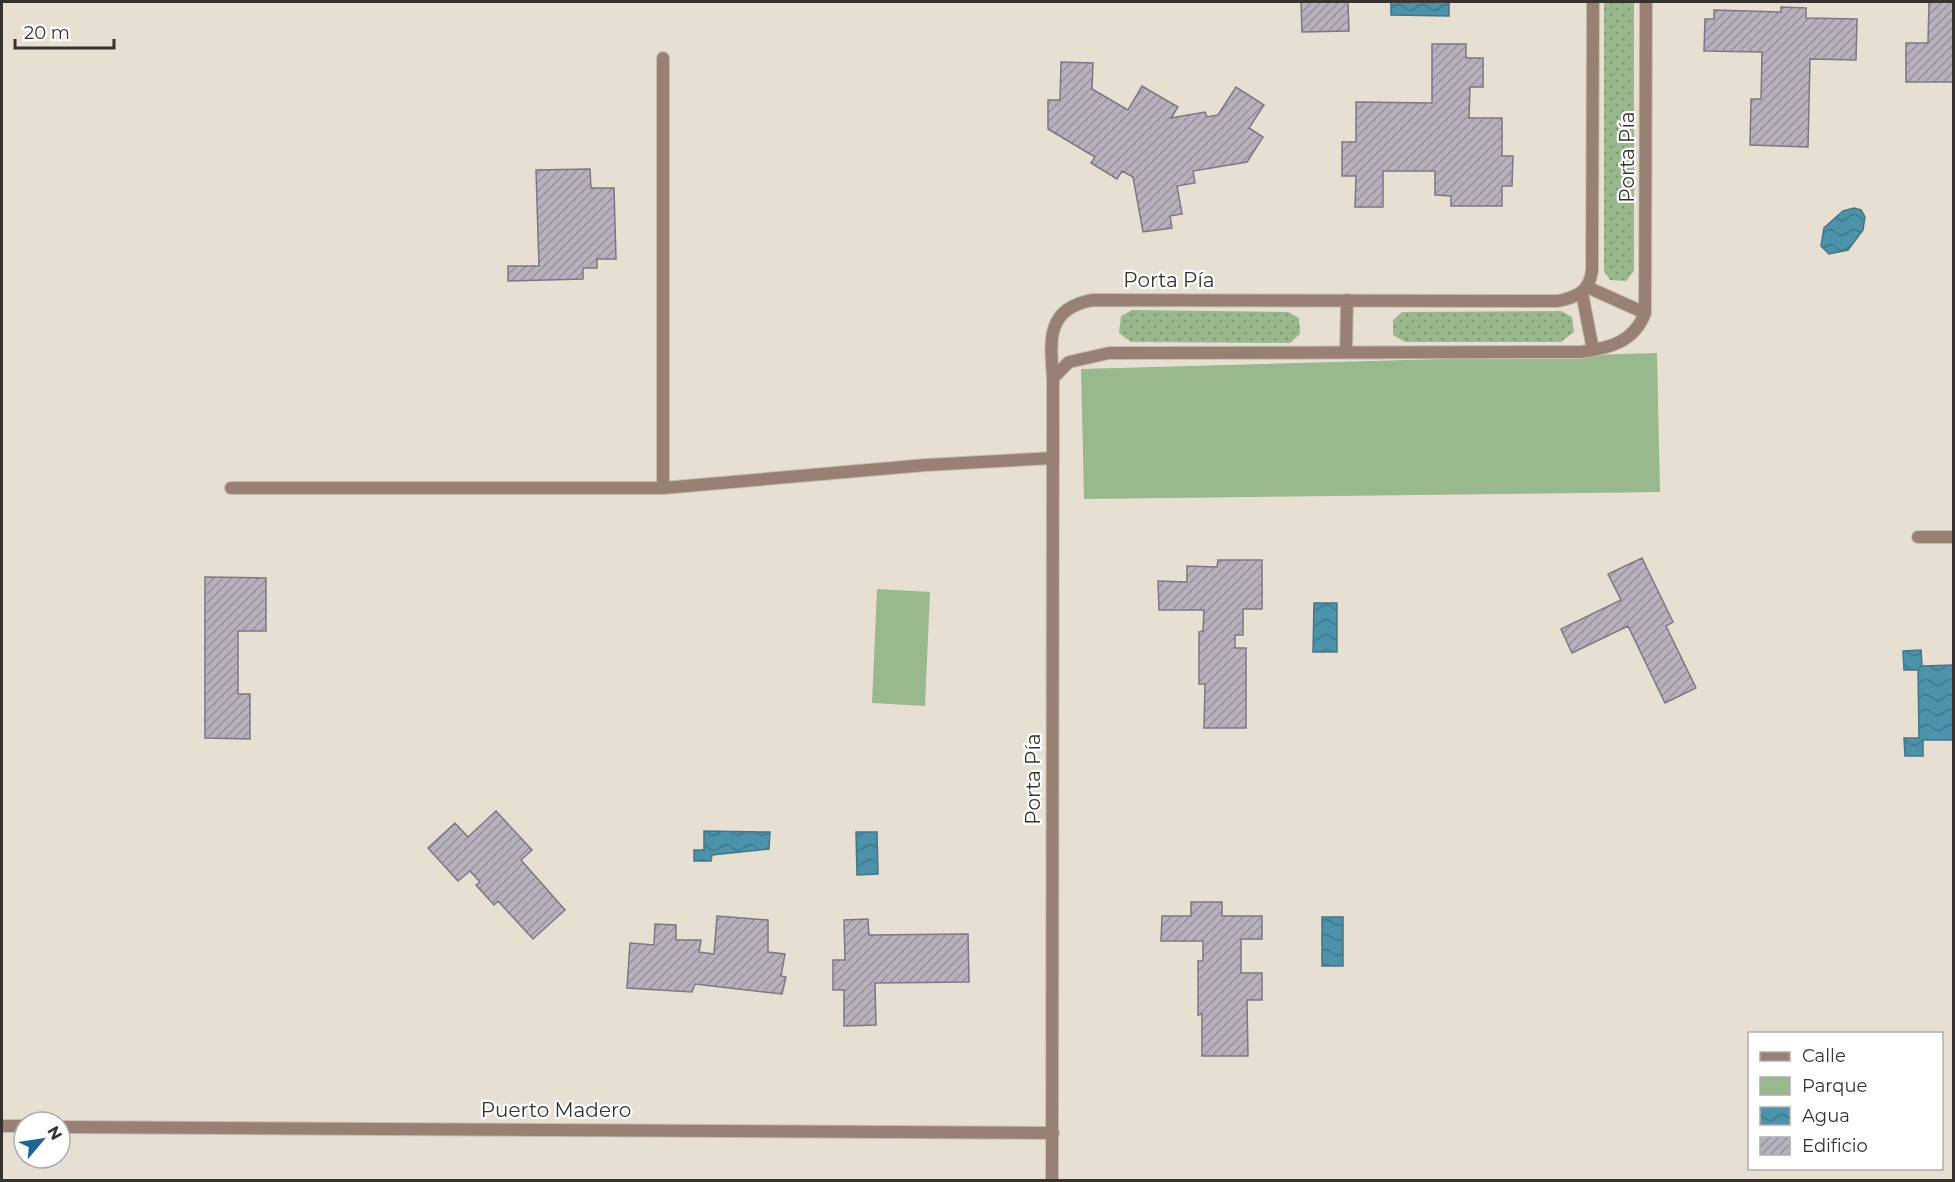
<svg xmlns="http://www.w3.org/2000/svg" width="1955" height="1182" font-family="Montserrat,sans-serif">
<style>
.grass{fill:url(#grass-dots)}
.park{fill:#9ab88d}
.water{fill:url(#water-waves);stroke:#457686;stroke-width:1.5}
.building{fill:url(#building-hatch);stroke:#7c7783;stroke-width:1.5}
.lines{fill:none;stroke-linecap:round;stroke-linejoin:round}
.minor-casing{stroke:#c4bdb2;stroke-width:14}
.minor{stroke:#998074;stroke-width:12}
.labels{text-anchor:middle;stroke-width:4.5;stroke-linejoin:round;paint-order:stroke}
.street-label{font-size:20px;fill:#36332e;stroke:#fff}
</style>
<defs>
<pattern id="grass-dots" width="8" height="8" patternUnits="userSpaceOnUse" patternTransform="scale(1.5)"><rect width="8" height="8" fill="#9ab88d"/><path d="M2 2h.1M6 6h.1" fill="none" stroke="#7e9674" stroke-width="1.8" stroke-linecap="round"/></pattern>
<pattern id="water-waves" width="16" height="10" patternUnits="userSpaceOnUse" patternTransform="scale(1.5)"><rect width="16" height="10" fill="#4c92ab"/><path d="M0 5q4-4 8 0t8 0" fill="none" stroke="#40788c"/></pattern>
<pattern id="building-hatch" width="6" height="6" patternUnits="userSpaceOnUse" patternTransform="scale(1.5)"><rect width="6" height="6" fill="#b7b1be"/><path d="M-1 1l2-2M0 6l6-6M5 7l2-2" fill="none" stroke="#96919b"/></pattern>
</defs>
<rect width="100%" height="100%" fill="#e8dfd3"/>
<path class="grass" d="M1604 2H1634V271L1626 281 1610 280 1604 271Z
M1132 310 1288 312 1299 318 1300 334 1290 343 1131 342 1119 333 1121 316Z
M1561 311 1572 317 1574 332 1561 342H1405L1393 335V320L1402 312Z"/>
<path class="park" d="M1657 353 1660 492 1084 499 1081 369Z
M877 589 930 592 925 706 872 703Z"/>
<path class="water" d="M1391 2H1449V16L1391 15Z
M1854 208 1861 210 1865 217 1863 230 1848 250 1829 254 1821 246 1824 228 1843 211Z
M1314 603H1337V652H1313Z
M1921 650 1922 666 1953 665V740H1923V756H1905L1904 738H1919L1918 670H1904L1903 651Z
M704 831 770 832 769 849 712 855 711 861H694V850H704Z
M856 832H877L878 874 857 875Z
M1322 917H1343V966H1322Z"/>
<path class="building" d="M1301 2H1348L1349 31 1302 32Z
M1929 2H1954V82H1906V43H1928Z
M1781 7 1806 8V18L1857 19 1856 60 1810 59 1808 147 1750 145 1751 99H1761L1762 52 1704 51 1705 19H1714V10L1781 12Z
M1432 44H1466V58H1483V87H1470L1469 118H1502V156H1513L1512 186H1502V206H1451V196L1435 195V171H1383V207H1355L1356 176H1342V142H1356V102L1432 103Z
M1061 62 1093 63 1092 89 1128 110 1142 86 1178 107 1171 118 1205 112 1207 117 1218 115 1236 87 1264 105 1249 128 1263 137 1247 162 1193 171 1195 183 1177 186 1182 214 1170 216 1172 228 1143 232 1133 177 1122 171 1117 179 1091 163 1095 157 1048 129V100H1060Z
M590 169 591 188H614L616 259H597V268H583V279L508 281V266H539L536 170Z
M1642 558 1673 622 1666 626 1696 688 1665 703 1628 626 1572 653 1561 629 1621 600 1608 574Z
M1218 560H1262V609H1243V635H1235V648H1246V728H1204L1205 684H1199V632L1203 631 1204 610H1159L1158 581 1187 582V566L1217 567Z
M205 577 266 578V631H238V694H250V739L205 738Z
M496 811 532 850 521 860 565 910 533 939 498 901 494 905 476 885 480 882 470 871 458 881 428 848 455 823 468 837Z
M1191 902H1222V916H1262V939H1241V973H1262V1000H1247L1248 1056H1202V1014L1198 1015V961H1203V941H1161L1162 916H1191Z
M717 916 768 920V952L785 954 781 976 786 977 782 994 695 984 692 992 627 988 630 943 654 945 655 924 676 925V940H701L699 952 714 954Z
M868 919 869 935 968 934 969 982 875 983 876 1025 844 1026V990H833V960H845L844 920Z"/>
<g class="lines">
<g class="minor-casing">
<path id="minor" d="M1587 287 1645 313
M1582 293 1593 350
M1346 352 1347 300
M1053 378 1069 362 1109 353 1581 352C1610 348 1634 342 1645 313L1646 2
M231 488H663L926 465 1053 458
M663 488V58
M1918 537H1954
M2 1126H24
M60 1127 1053 1133
M1052 1180 1053 378C1050 340 1046 308 1093 300L1558 301C1577 297 1589 292 1592 271L1593 2"/>
</g>
<use href="#minor" class="minor"/>
</g>
<g class="labels">
<g class="street-label">
<text transform="translate(1627 157) rotate(-90)" y="7">Porta Pía</text>
<text x="1169" y="287">Porta Pía</text>
<text transform="translate(1033 779) rotate(-90)" y="7">Porta Pía</text>
<text x="556" y="1117">Puerto Madero</text>
</g>
</g>
<rect width="1955" height="1182" fill="none" stroke="#36332e" stroke-width="6"/>
<rect x="1748" y="1032" width="195" height="138" fill="#ffffff" stroke="#afadab" stroke-width="1.5"/>
<rect x="1760" y="1052" width="30" height="9" fill="#998074" stroke="#afadab" stroke-width="1.5"/>
<text x="1802" y="1062" font-size="18" fill="#36332e">Calle</text>
<rect x="1760" y="1077" width="30" height="18" fill="#9ab88d" stroke="#afadab" stroke-width="1.5"/>
<text x="1802" y="1092" font-size="18" fill="#36332e">Parque</text>
<rect x="1760" y="1107" width="30" height="18" fill="url(#water-waves)" stroke="#afadab" stroke-width="1.5"/>
<text x="1802" y="1122" font-size="18" fill="#36332e">Agua</text>
<rect x="1760" y="1137" width="30" height="18" fill="url(#building-hatch)" stroke="#afadab" stroke-width="1.5"/>
<text x="1802" y="1152" font-size="18" fill="#36332e">Edificio</text>
<g transform="translate(42 1140) rotate(61)"><circle r="28" fill="#ffffff" stroke="#afadab" stroke-width="1.5"/>
<path d="M0-4.5L10 22L0 15L-10 22Z" fill="#1c6599"/>
<text y="-9" font-size="16" font-weight="bold" text-anchor="middle" fill="#36332e">N</text>
</g>
<path d="M15 39v9h99v-9" fill="none" stroke="#36332e" stroke-width="3"/>
<text x="24" y="39" font-size="18" fill="#36332e" stroke="#ffffff" stroke-width="4.5" paint-order="stroke">20 m</text>
</svg>
